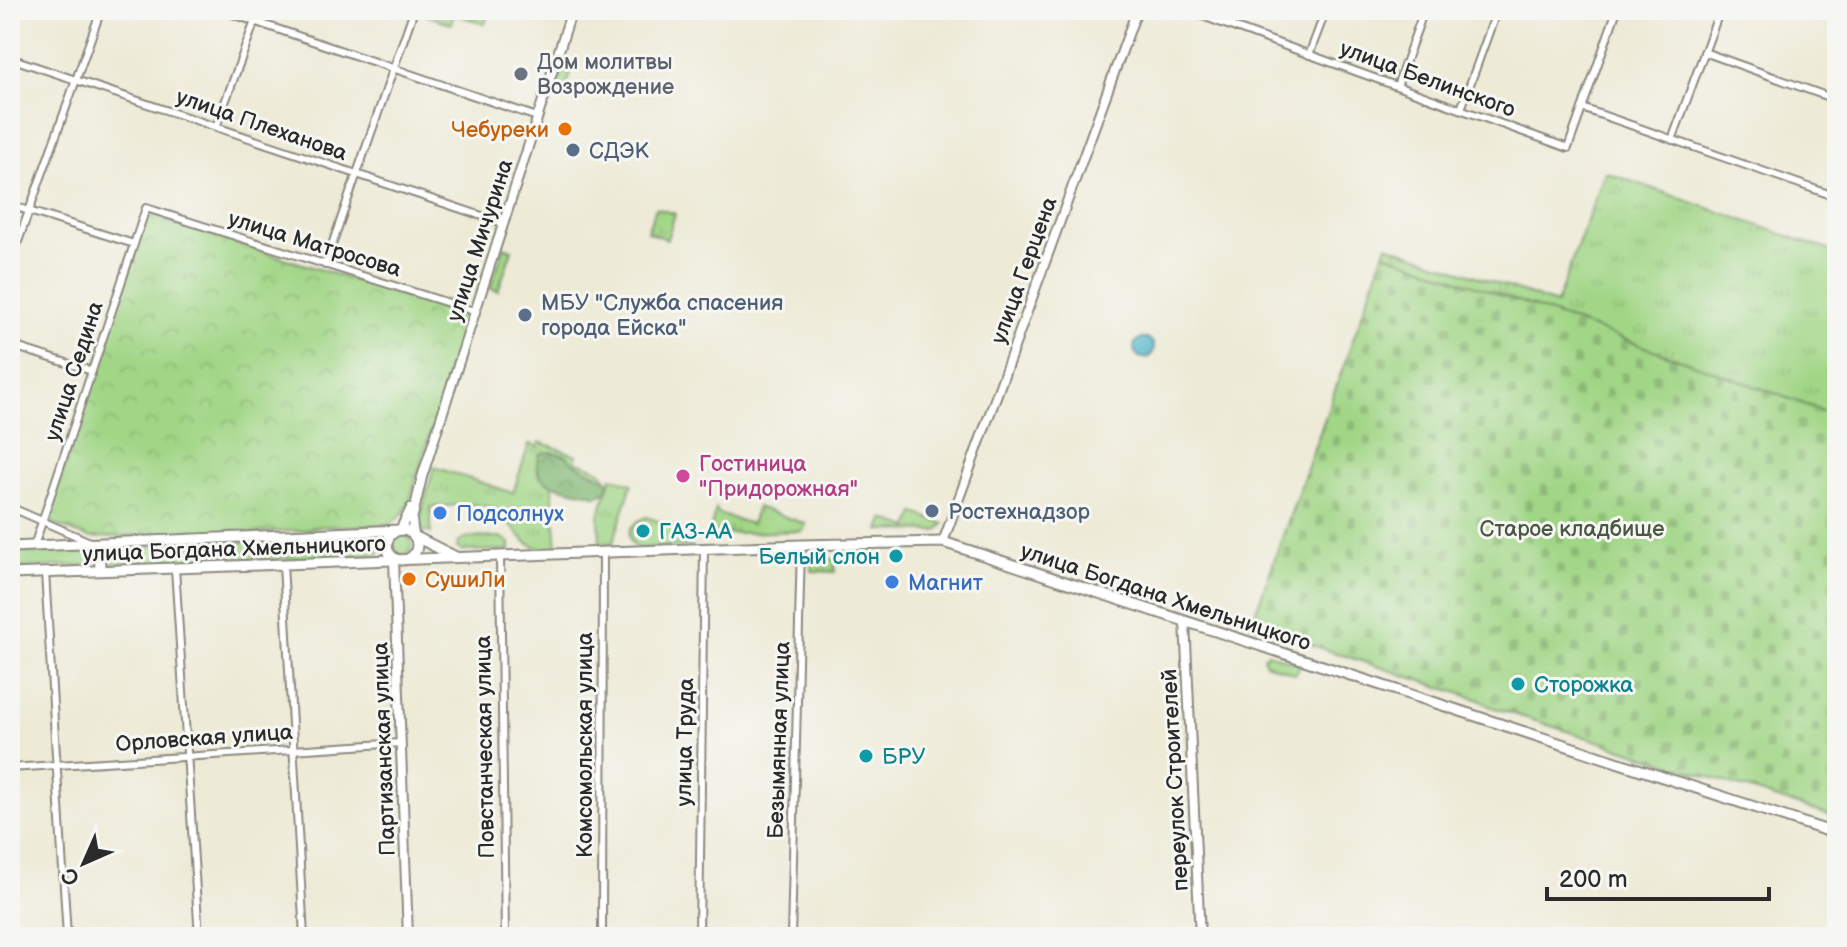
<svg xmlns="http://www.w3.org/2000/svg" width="1847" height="947" font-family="'Balsamiq Sans',sans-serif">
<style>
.grass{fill:url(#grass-tufts);stroke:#668058;stroke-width:2}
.forest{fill:url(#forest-crowns);stroke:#56714f;stroke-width:2}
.cemetery{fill:url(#cemetery-stones);stroke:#668058;stroke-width:2}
.park{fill:url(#park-crowns);stroke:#668058;stroke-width:2}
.water{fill:#4bb4c9;stroke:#3b707a;stroke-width:2}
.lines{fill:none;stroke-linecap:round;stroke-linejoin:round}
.minor-casing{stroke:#8c8a80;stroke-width:10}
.tertiary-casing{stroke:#8c8a80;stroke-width:12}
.secondary-casing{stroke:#8c8a80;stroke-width:13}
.minor{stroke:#fff;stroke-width:6}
.tertiary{stroke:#fff;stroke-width:8}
.secondary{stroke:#fff;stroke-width:9}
.worship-dot{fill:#6b7280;stroke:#f6f6f2;stroke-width:3}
.food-dot{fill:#e8710a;stroke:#f6f6f2;stroke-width:3}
.service-dot{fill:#5c6f8a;stroke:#f6f6f2;stroke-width:3}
.hotel-dot{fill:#d1479c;stroke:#f6f6f2;stroke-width:3}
.shop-dot{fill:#3f7fe0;stroke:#f6f6f2;stroke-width:3}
.culture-dot{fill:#0f9aa8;stroke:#f6f6f2;stroke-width:3}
.labels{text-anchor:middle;stroke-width:6;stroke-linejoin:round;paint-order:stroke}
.worship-label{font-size:22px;fill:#5b616d;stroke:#f6f6f2;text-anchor:start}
.street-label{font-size:22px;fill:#2b2b2b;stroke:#f6f6f2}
.food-label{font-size:22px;fill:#c56008;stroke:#f6f6f2;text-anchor:end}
.service-label{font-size:22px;fill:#4e5e75;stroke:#f6f6f2;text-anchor:start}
.hotel-label{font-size:22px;fill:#b23c85;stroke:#f6f6f2;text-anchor:start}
.shop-label{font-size:22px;fill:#366cbe;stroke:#f6f6f2;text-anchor:start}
.park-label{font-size:22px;fill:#485642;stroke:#f6f6f2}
.culture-label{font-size:22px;fill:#0d838f;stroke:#f6f6f2;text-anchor:start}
</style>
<defs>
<pattern id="grass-tufts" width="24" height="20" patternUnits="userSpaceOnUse" patternTransform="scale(2)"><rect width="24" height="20" fill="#a1d686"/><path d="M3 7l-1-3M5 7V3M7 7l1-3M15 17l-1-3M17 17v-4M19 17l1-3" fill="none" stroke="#8bb874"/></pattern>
<pattern id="forest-crowns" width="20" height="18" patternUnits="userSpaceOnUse" patternTransform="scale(2)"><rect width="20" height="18" fill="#80b773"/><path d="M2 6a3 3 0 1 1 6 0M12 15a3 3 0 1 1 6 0" fill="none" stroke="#69955f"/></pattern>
<pattern id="cemetery-stones" width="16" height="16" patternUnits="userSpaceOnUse" patternTransform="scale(2)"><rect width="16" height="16" fill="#a1d686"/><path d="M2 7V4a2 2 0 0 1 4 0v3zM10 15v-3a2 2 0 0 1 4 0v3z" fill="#8bb874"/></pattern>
<pattern id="park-crowns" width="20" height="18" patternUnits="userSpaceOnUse" patternTransform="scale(2)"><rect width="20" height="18" fill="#a1d686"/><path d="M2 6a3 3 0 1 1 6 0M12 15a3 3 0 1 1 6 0" fill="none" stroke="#8bb874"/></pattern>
</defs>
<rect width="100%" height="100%" fill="#f6f6f2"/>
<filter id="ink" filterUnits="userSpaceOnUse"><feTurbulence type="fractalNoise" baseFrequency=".0125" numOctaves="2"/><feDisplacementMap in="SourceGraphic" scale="16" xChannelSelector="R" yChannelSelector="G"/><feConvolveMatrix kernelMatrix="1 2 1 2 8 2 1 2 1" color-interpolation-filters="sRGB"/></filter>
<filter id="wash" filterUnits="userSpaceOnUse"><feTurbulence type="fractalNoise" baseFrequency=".006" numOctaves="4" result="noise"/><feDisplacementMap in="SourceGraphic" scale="32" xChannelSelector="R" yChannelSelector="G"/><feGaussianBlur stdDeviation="1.8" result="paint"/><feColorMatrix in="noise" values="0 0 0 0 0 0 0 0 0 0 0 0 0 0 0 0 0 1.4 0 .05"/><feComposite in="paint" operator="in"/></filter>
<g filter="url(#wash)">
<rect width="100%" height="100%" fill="#edead6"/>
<path class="grass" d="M563 70 571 73 562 100 553 97Z
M1605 172 1837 253V416L1384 253 1387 245 1556 304Z
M656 208 675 214 667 239 647 232Z
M504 247 512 250 498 291 490 288Z
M539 442 577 455 575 461C587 466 604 468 608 482L573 463 565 455 551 452 540 454 537 469 539 476 552 485 557 549C513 552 519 519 489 507 473 501 448 507 431 507V533L420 530 419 521 434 467 513 493 529 444 538 447Z
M612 477 632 484 613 543H600L599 515Z
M757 507 806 524 803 531 709 534 716 509 719 514 751 524Z
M915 513 944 524 937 531 880 530 884 519 909 528Z
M646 517 693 533 691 546 636 548C622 534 631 524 646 517Z
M392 545a10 10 0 1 1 20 0a10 10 0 1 1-20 0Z
M375 536 381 539 383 547 378 554 371 556 110 564 104 557 106 550 109 548Z
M501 537 510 543V550L462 551 457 548 458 543 464 538Z
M91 549 95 557 92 565 10 568V552Z
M812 558 835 559V572L812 571Z
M1268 653 1298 663 1299 669 1295 674 1265 663 1264 657Z"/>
<path class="forest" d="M547 452 566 455 573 463 607 480 609 485 606 492 596 496C573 486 527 492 540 454Z"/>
<path class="cemetery" d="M1384 253 1837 416V818L1489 706 1480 700 1251 625Z"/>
<path class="park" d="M418 10H489L485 24 454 14 451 24 417 12Z
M147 215 467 316 409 502 402 515 388 525 312 527 310 530 227 534 219 531 90 538 53 524 49 513Z"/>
<path class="water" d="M1134 348a10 10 0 1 1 20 0a10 10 0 1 1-20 0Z"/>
</g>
<g filter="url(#ink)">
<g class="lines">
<g class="minor-casing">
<path id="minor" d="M221 10 537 117
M1186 10 1568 148 1617 10
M1231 26 1236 10
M1704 52 1837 100
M1309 55 1326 10
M10 58 503 223
M1397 86 1424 10
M1582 108 1837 197
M1461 109 1497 10
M216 127 259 10
M1672 140 1720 10
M10 205 134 244
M10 264 101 10
M325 265 414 10
M10 345 92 371
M10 507 90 542
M34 546 146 208 474 311
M500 557 505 937
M283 564 304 937
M175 568 199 937
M45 572 67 937
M10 768 401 743
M602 937 603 553
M699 937 704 548
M791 937 801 545"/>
</g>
<g class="tertiary-casing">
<path id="tertiary" d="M1824 10 1837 15
M400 530 411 508
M414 536 412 520 422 477 572 10
M943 542 1137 10
M394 560 408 937
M1185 621 1200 937"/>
</g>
<g class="secondary-casing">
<path id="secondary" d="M387 545a15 15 0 1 1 30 0a15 15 0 1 1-30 0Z
M414 536 456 557
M99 543 100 570
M10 547 400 530
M10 574 801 545 943 542 1837 834"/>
</g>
<use href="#minor" class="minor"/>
<use href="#tertiary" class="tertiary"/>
<use href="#secondary" class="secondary"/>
</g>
</g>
<circle class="worship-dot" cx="521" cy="74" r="8"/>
<g class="food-dot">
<circle cx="565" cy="129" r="8"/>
<circle cx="409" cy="579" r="8"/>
</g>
<g class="service-dot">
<circle cx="573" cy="150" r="8"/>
<circle cx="525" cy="315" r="8"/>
<circle cx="932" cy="511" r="8"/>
</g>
<circle class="hotel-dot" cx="683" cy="476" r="8"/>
<g class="shop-dot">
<circle cx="440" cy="513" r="8"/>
<circle cx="892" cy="582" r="8"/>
</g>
<g class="culture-dot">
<circle cx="643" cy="531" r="8"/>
<circle cx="896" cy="556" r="8"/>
<circle cx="1518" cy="684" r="8"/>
<circle cx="866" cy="756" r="8"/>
</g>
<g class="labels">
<g class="worship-label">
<text x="537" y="69">Дом молитвы<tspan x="537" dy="25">Возрождение</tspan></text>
</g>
<g class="street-label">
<text transform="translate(1428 78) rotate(20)" y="8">улица Белинского</text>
<text transform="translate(262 124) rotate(19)" y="8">улица Плеханова</text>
<text transform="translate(479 240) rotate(-72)" y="8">улица Мичурина</text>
<text transform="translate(315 243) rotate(17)" y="8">улица Матросова</text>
<text transform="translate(1023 270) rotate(-70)" y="8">улица Герцена</text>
<text transform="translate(73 371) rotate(-72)" y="8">улица Седина</text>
<text transform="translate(234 548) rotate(-2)" y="8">улица Богдана Хмельницкого</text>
<text transform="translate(1166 596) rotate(18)" y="8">улица Богдана Хмельницкого</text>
<text transform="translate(204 737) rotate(-4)" y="8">Орловская улица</text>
<text transform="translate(778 740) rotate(-88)" y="8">Безымянная улица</text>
<text transform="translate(684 742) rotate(-89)" y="8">улица Труда</text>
<text transform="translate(584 745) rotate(-90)" y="8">Комсомольская улица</text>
<text transform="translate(484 747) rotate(-91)" y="8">Повстанческая улица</text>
<text transform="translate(383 749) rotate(-92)" y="8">Партизанская улица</text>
<text transform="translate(1174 780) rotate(-93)" y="8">переулок Строителей</text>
</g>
<g class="food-label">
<text x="549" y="137">Чебуреки</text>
<text x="425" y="587" text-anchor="start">СушиЛи</text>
</g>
<g class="service-label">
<text x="589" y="158">СДЭК</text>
<text x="541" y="310">МБУ "Служба спасения<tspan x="541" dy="25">города Ейска"</tspan></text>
<text x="948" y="519">Ростехнадзор</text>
</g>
<g class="hotel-label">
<text x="699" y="471">Гостиница<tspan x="699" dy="25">"Придорожная"</tspan></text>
</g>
<g class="shop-label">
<text x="456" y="521">Подсолнух</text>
<text x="908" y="590">Магнит</text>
</g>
<g class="park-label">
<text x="1572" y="536">Старое кладбище</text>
</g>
<g class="culture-label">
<text x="659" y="539">ГАЗ-АА</text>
<text x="880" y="564" text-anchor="end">Белый слон</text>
<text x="1534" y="692">Сторожка</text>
<text x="882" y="764">БРУ</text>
</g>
</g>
<rect width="1847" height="947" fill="none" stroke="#f6f6f2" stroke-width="40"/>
<g transform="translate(84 863) rotate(225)" stroke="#f6f6f2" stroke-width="6" paint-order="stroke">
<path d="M0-6L14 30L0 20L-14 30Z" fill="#2b2b2b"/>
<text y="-12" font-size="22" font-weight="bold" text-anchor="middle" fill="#2b2b2b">С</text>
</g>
<path d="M1547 887v12h222v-12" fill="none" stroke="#2b2b2b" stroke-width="4"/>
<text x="1559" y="887" font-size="24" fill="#2b2b2b" stroke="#f6f6f2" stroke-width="6" paint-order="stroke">200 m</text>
</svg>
